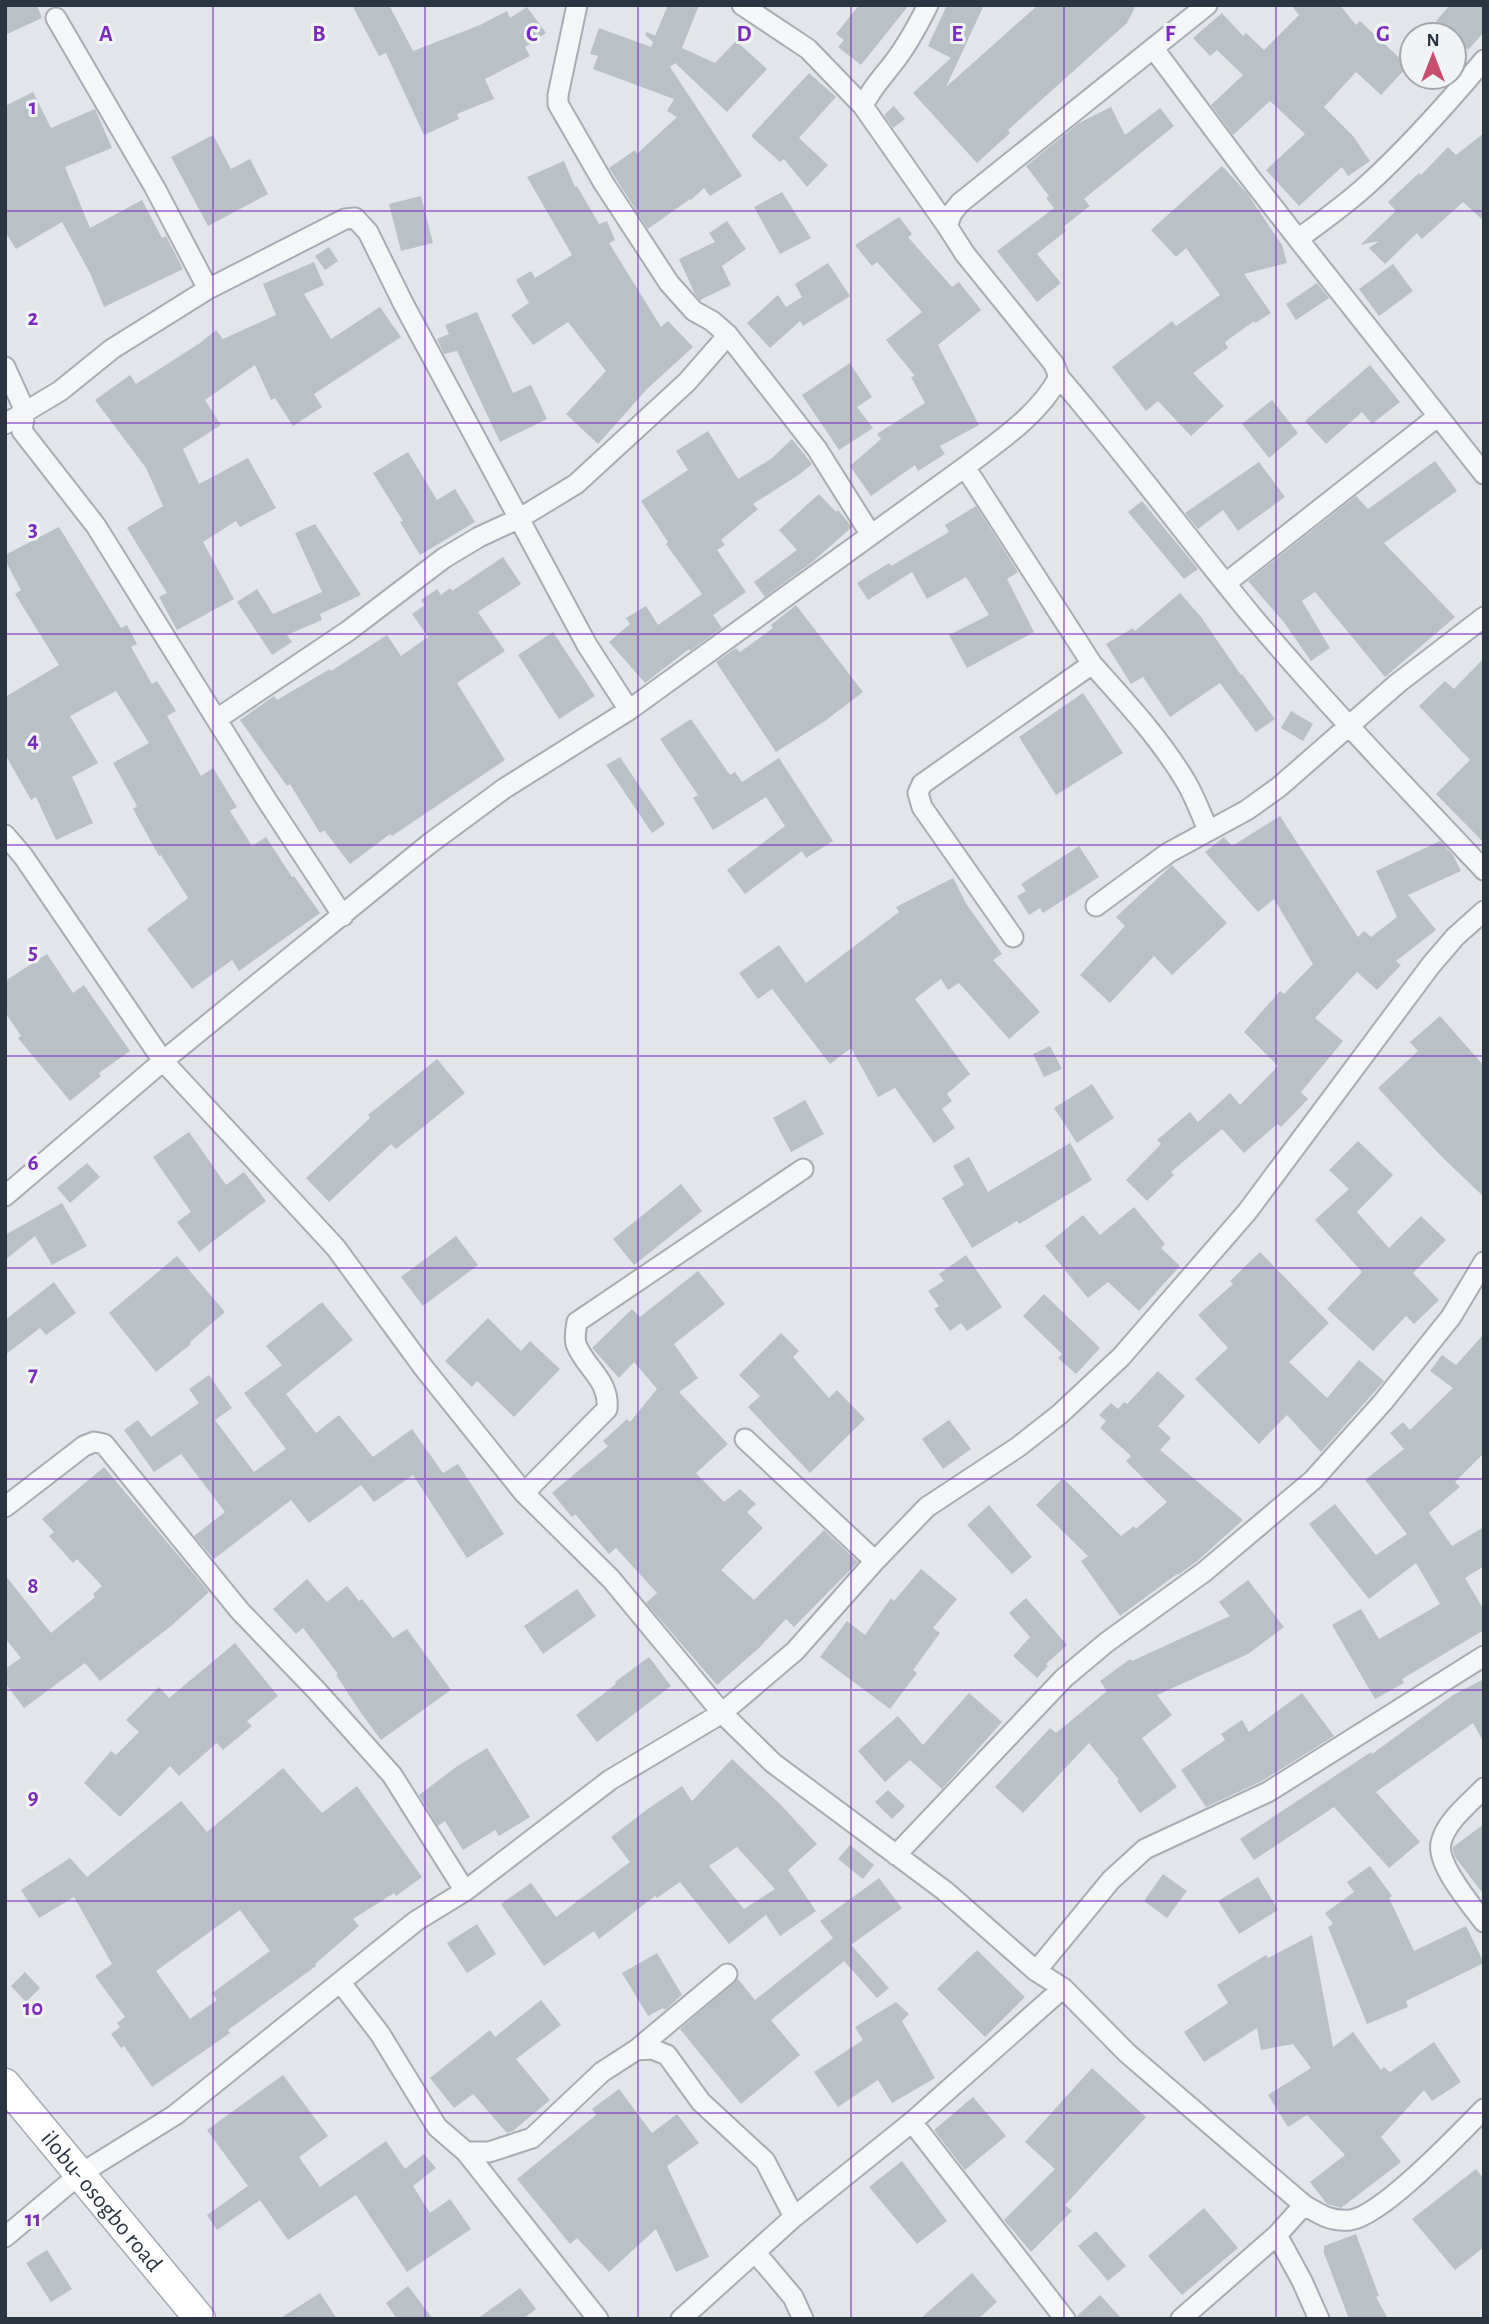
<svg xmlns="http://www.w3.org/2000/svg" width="1489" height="2324" font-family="'Alegreya Sans',sans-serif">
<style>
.building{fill:#b9c0c6;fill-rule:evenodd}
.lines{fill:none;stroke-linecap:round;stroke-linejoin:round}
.minor-casing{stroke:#a7adb4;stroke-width:23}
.primary-casing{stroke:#a2acb5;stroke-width:33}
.minor{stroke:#f4f6f8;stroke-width:19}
.primary{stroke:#fff;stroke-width:30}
.grid{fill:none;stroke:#7b2cbf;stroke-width:2;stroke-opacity:0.55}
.labels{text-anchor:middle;stroke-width:6;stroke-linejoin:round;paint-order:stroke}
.street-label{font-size:24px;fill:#2b3541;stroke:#f1f4f7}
.grid-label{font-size:23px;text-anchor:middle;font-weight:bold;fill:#7b2cbf;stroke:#f1f4f7;stroke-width:6;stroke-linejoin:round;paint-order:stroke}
</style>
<rect width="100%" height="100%" fill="#e2e6ea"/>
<path class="building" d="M5 5H37L42 18 5 35Z
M352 5H389L413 51 480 25 507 11 510 18 527 7 546 33 525 47 530 56 485 79 494 99 457 114 459 119 424 135 386 53 379 56Z
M668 5H699L682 48 715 63 736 41 767 69 727 112 675 63 670 67 742 176 710 196 704 188 691 200 690 199 648 229 609 168 635 150 637 154 677 117 667 111 674 99 593 69 598 56 590 54 599 28 651 47 653 42 645 35 647 32 655 36Z
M859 5H909L861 65 838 47 844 40 836 34Z
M947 5H984L946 87 1038 5H1136L1127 23 1008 130 1010 133 977 163 913 93 951 58 928 46Z
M1291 5H1340L1356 25 1360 21 1408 66 1381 95 1356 72 1324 107 1353 136 1370 161 1348 176 1342 167 1299 206 1266 170 1305 134 1270 101 1233 135 1211 105 1243 75 1217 50 1210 56 1193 38 1222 13 1243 36 1246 33 1264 50 1299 15Z
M1450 5H1484V32L1468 50 1454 35 1436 21Z
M809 73 836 97 799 138 828 165 807 187 784 159 780 162 751 136Z
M33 92 51 128 95 109 112 148 65 167 90 228 142 200 162 238 166 236 183 269 104 307 90 273 62 222 16 249 5 232V106Z
M894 106 905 119 893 128 884 115Z
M1111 107 1125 135 1160 108 1174 126 1084 199 1090 206 1063 227 1066 231 1037 254 1061 283 1037 302 997 251 1054 208 1046 198 1049 196 1026 166 1079 123Z
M1484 133V221L1463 202 1422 239 1417 233 1385 264 1369 248 1379 241 1360 245 1396 211 1388 202 1419 173 1421 175 1448 147 1456 155Z
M213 135 231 169 250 159 268 194 208 226 171 157Z
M564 161 575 187 577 186 599 224 607 221 615 240 609 243 661 327 668 321 693 347 647 389 598 444 566 414 606 371 568 322 533 345 511 315 529 303 516 280 531 271 535 278 572 255 527 177Z
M1222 166 1247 193 1282 245 1287 263 1244 274 1271 313 1255 323 1254 321 1225 342 1228 348 1193 373 1224 406 1191 436 1158 401 1146 411 1112 367 1172 321 1176 326 1220 295 1186 248 1176 257 1151 230Z
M782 192 811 238 780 254 754 207Z
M421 196 433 243 401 251 389 204Z
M899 217 912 234 908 237 952 287 959 282 981 310 938 345 979 425 940 446 945 454 918 471 915 465 871 496 850 466 881 439 877 434 925 403 911 377 915 376 886 340 922 312 877 262 872 266 855 245Z
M727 221 746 249 722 266 731 285 700 300 695 294 679 259 715 242 709 233Z
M329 247 338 261 325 270 315 256Z
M314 262 324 285 304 294 331 339 380 307 401 337 314 394 322 407 293 426 275 398 271 400 255 365 205 400 221 425 183 449 199 484 248 458 276 508 240 527 236 521 203 542 234 599 177 630 159 597 167 593 127 528 163 506 146 468 95 400 130 375 136 384 200 343 216 330 223 339 276 315 263 284Z
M828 263 850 296 803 326 800 321 770 348 747 323 778 295 786 307 802 297 795 284Z
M1393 264 1413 291 1379 316 1359 289Z
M1317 283 1329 298 1296 320 1286 304Z
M477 312 513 393 531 385 547 419 500 442 457 351 444 354 437 339 449 334 445 325Z
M850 363 872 397 857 407 873 428 839 450 802 395Z
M1370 365 1400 402 1372 424 1362 412 1326 444 1305 421Z
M1272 400 1298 433 1269 458 1242 424Z
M708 431 738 479 771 459 792 439 812 464 800 474 753 504 758 509 721 540 725 545 717 550 746 592 713 615 722 628 690 651 689 649 645 683 609 642 630 624 626 618 646 606 658 625 702 594 666 544 668 542 641 501 688 470 676 451Z
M408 452 437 500 455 489 475 522 420 555 400 522 403 521 373 473Z
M1435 461 1457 491 1384 543 1455 617 1385 677 1315 592 1302 601 1330 648 1311 661 1283 621 1248 581 1356 496 1368 509Z
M1259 462 1285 497 1238 531 1223 510 1198 529 1185 513Z
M819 494 836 512 838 510 852 527 811 563 765 597 754 582 797 550 779 530Z
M1142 501 1198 569 1184 579 1128 512Z
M976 506 1018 572 1007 579 1034 632 967 668 949 635 989 615 966 577 927 599 912 572 868 600 857 583 889 563 891 566 949 532 945 525Z
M315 524 361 595 320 614 322 620 287 635 292 642 272 655 237 602 257 589 273 614 322 592 295 533Z
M59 527 121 628 127 625 137 644 131 647 152 684 157 681 176 711 167 716 201 776 213 768 237 807 230 811 252 846 266 837 292 877 294 876 320 913 239 971 232 960 192 989 147 929 188 898 161 855 159 856 133 809 137 806 113 763 149 743 116 691 70 716 98 763 72 777 93 823 56 840 36 797 31 800 5 754V697L59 665 15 594 21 590 5 560V555Z
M503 557 521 584 478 612 505 651 457 683 505 760 392 836 390 834 350 864 324 830 320 833 290 784 287 786 240 720 274 696 277 700 330 669 331 671 387 635 401 656 428 637 412 614 425 605 421 600 437 589 441 595 450 588 452 591Z
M1180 593 1201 617 1241 675 1242 674 1275 719 1256 732 1220 683 1170 717 1143 677 1131 684 1106 644 1133 628 1135 631Z
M796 605 863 692 825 721 776 752 716 662 736 648 740 652 773 628 771 625Z
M553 632 595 696 559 719 518 655Z
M1484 658V843L1436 794 1470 760 1419 706 1445 681 1454 689Z
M1083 693 1123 753 1056 795 1019 737Z
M1291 711 1313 724 1303 741 1281 728Z
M691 719 730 775 735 772 742 782 779 758 833 841 806 858 802 851 745 894 727 870 785 826 766 797 713 830 693 798 698 795 660 739Z
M620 757 665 824 652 833 606 765Z
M1280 816 1358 937 1364 931 1371 937 1397 917 1376 871 1440 841 1453 855 1461 871 1408 895 1436 930 1396 961 1401 965 1377 990 1357 972 1315 1018 1343 1041 1301 1092 1308 1099 1281 1127 1277 1124 1244 1153 1222 1129 1171 1172 1174 1175 1147 1201 1126 1180 1161 1144 1157 1140 1190 1112 1198 1122 1230 1093 1240 1105 1278 1066 1244 1032 1280 991 1284 994 1313 964 1274 899 1258 912 1205 852 1224 837 1232 846Z
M1079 846 1099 877 1043 913 1040 908 1029 915 1017 896 1026 891 1021 884Z
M1172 865 1227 923 1172 975 1154 956 1110 1003 1080 975 1125 926 1116 917Z
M953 878 967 905 1002 954 993 960 1040 1012 1009 1039 959 983 948 990 941 979 915 999 970 1074 947 1094 952 1101 942 1109 955 1128 934 1143 895 1088 878 1097 851 1048 830 1064 772 989 758 999 739 973 779 945 806 983 899 912 896 907Z
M47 954 73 993 84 985 130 1051 99 1073 101 1076 70 1101 18 1038 21 1036 5 1012V981Z
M1440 1016 1484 1066V1197L1441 1156 1378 1088 1418 1051 1410 1042Z
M1050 1046 1062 1069 1044 1077 1033 1054Z
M437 1059 465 1093 396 1149 391 1144 329 1202 306 1178 370 1118 368 1115Z
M1092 1084 1114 1118 1077 1143 1054 1108Z
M805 1100 824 1134 791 1152 773 1118Z
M189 1132 226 1185 244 1172 266 1201 199 1252 177 1222 191 1212 153 1157Z
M1358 1141 1393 1175 1357 1212 1389 1248 1421 1216 1446 1240 1413 1273 1439 1300 1414 1324 1406 1316 1373 1351 1327 1309 1362 1272 1315 1220 1349 1189 1329 1170Z
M1070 1143 1092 1180 1019 1224 1017 1221 972 1248 942 1198 964 1185 953 1166 969 1157 988 1192Z
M87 1163 100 1177 70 1203 57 1188Z
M681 1184 702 1211 634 1265 613 1239Z
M62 1203 87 1246 52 1265 35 1236 5 1260V1235Z
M1134 1207 1165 1244 1161 1248 1180 1266 1139 1311 1108 1282 1088 1298 1045 1246 1083 1215 1100 1235Z
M456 1236 478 1265 423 1306 401 1277Z
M1260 1252 1329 1323 1289 1362 1327 1398 1359 1360 1384 1381 1321 1452 1287 1415 1259 1444 1195 1379 1228 1348 1198 1315 1233 1284 1230 1281Z
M966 1255 1002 1307 967 1331 961 1323 950 1331 934 1309 939 1306 928 1291 944 1281 939 1274Z
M177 1256 225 1312 190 1342 191 1344 156 1372 109 1313Z
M698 1271 725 1304 674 1344 698 1378 679 1392 728 1444 696 1473 724 1502 740 1489 756 1504 747 1512 763 1528 721 1570 754 1600 824 1530 858 1562 794 1627 786 1619 760 1647 717 1685 646 1603 657 1593 616 1548 609 1554 575 1514 572 1517 552 1493 608 1446 603 1441 627 1419 630 1422 657 1389 634 1362 619 1378 592 1348 632 1309 640 1317Z
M54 1282 76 1313 46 1335 40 1328 5 1355V1320Z
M1044 1294 1100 1348 1076 1374 1058 1358 1062 1354 1023 1316Z
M322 1302 353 1340 286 1394 316 1433 339 1415 373 1457 412 1429 443 1473 458 1464 504 1534 467 1558 413 1475 374 1502 361 1485 309 1523 291 1500 214 1559 194 1536 225 1512 181 1454 154 1472 124 1430 138 1420 151 1437 199 1403 189 1389 209 1375 232 1408 215 1420 254 1472 286 1449 244 1393 282 1365 266 1346Z
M488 1318 521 1351 530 1341 560 1369 514 1417 477 1381 472 1387 445 1361Z
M781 1333 799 1351 793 1357 829 1398 837 1390 865 1419 810 1473 748 1407 760 1396 739 1375Z
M1484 1334V1453L1455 1482 1460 1487 1429 1513 1452 1546 1484 1527V1566L1465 1578 1484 1610V1630L1402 1679 1404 1683 1375 1699 1332 1625 1361 1609 1379 1639 1440 1604 1416 1563 1369 1599 1309 1524 1335 1504 1376 1555 1407 1534 1365 1480 1404 1449 1390 1433 1403 1422 1410 1430 1453 1388 1430 1371 1442 1355 1456 1365Z
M1158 1371 1185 1396 1158 1426 1171 1438 1160 1450 1243 1520 1196 1562 1178 1575 1177 1574 1120 1616 1081 1561 1088 1556 1036 1505 1063 1478 1121 1536 1134 1526 1136 1529 1167 1502 1126 1461 1131 1456 1100 1428 1106 1421 1099 1415 1111 1403 1118 1409 1124 1402 1127 1404Z
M949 1420 971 1449 943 1469 922 1439Z
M104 1467 209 1592 171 1626 100 1681 85 1663 24 1708 5 1683V1669L21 1658 5 1638V1575L51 1633 95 1597 93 1594 102 1586 77 1559 73 1563 49 1536 54 1532 42 1519Z
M989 1505 1032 1557 1012 1574 967 1525Z
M921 1569 957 1599 933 1628 940 1633 913 1670 917 1673 890 1709 820 1657 847 1621 865 1635 891 1598 894 1601Z
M307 1579 327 1602 347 1586 359 1601 362 1599 393 1638 407 1629 451 1690 381 1740 361 1713 336 1675 338 1674 303 1628 296 1634 273 1609Z
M1248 1580 1284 1627 1248 1654 1157 1695 1172 1715 1142 1738 1177 1787 1140 1813 1117 1781 1119 1780 1089 1743 1023 1813 995 1787 1050 1728 1056 1733 1107 1691 1100 1681 1130 1659 1132 1661 1230 1616 1219 1602Z
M577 1589 596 1616 543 1654 524 1626Z
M1026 1598 1067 1645 1046 1664 1048 1666 1037 1678 1013 1656 1030 1637 1009 1613Z
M235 1643 278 1696 247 1721 252 1726 223 1750 217 1743 179 1776 170 1766 120 1817 84 1783 111 1751 116 1755 139 1732 126 1720 159 1687 169 1698Z
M649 1657 671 1686 597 1742 576 1715 616 1684 615 1682Z
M1484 1679V1743L1473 1723 1376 1792 1420 1842 1389 1868 1334 1807 1254 1860 1240 1839 1371 1752 1372 1754 1453 1695Z
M969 1693 1002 1722 942 1789 910 1760 885 1782 858 1751 898 1716 923 1745Z
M1302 1693 1334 1736 1262 1781 1206 1807 1181 1770 1225 1740 1221 1734 1242 1720 1249 1732Z
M487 1748 530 1817 499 1836 495 1830 463 1850 445 1821 438 1826 419 1795 456 1767Z
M732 1759 780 1804 817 1844 788 1870 816 1911 780 1936 766 1915 729 1944 680 1882 657 1898 655 1896 599 1939 594 1931 544 1966 501 1904 531 1883 556 1917 630 1862 611 1837 649 1808 682 1786 692 1801ZM737 1847 775 1889 744 1909 709 1866Z
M283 1768 322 1813 357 1786 422 1877 396 1896 394 1893 353 1919 359 1926 315 1964 316 1966 228 2030 230 2033 152 2087 124 2046 121 2048 111 2034 120 2027 117 2023 125 2017 95 1976 112 1964 74 1897 39 1918 21 1890 70 1858 87 1877 181 1801 207 1832ZM240 1910 270 1951 212 1993 217 2000 190 2019 156 1971Z
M888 1790 905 1806 892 1819 875 1802Z
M1484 1824V1895L1455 1857 1453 1850V1847Z
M850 1845 874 1865 863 1879 838 1859Z
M1370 1866 1392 1896 1389 1898 1414 1951 1466 1926 1484 1963 1406 2001 1408 2007 1367 2024 1328 1927 1333 1924 1325 1913 1354 1892 1347 1882Z
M1163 1874 1187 1891 1167 1918 1144 1901Z
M1258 1877 1278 1910 1239 1934 1218 1901Z
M879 1878 902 1908 851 1945 889 1988 877 1998 844 1961 771 2020 800 2055 741 2104 680 2029 738 1979 755 2000 833 1938 820 1921Z
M477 1924 496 1954 467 1973 447 1943Z
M1312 1935 1333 2047 1353 2032 1381 2070 1384 2067 1390 2072 1434 2042 1461 2082 1432 2101 1424 2090 1381 2137 1401 2162 1341 2208 1327 2204 1310 2182 1345 2155 1307 2115 1288 2127 1268 2095 1311 2068 1293 2044 1261 2050 1257 2028 1204 2062 1184 2032 1228 2003 1217 1985 1266 1955 1268 1958Z
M977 1950 1025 1997 985 2037 937 1989Z
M657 1953 682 1995 665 2010 663 2008 648 2016 622 1973Z
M25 1972 40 1988 26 2002 11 1986Z
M541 2000 561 2025 516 2059 550 2100 513 2131 507 2133 473 2094 454 2108 430 2078 490 2030 495 2037Z
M896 2002 909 2014 902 2021 935 2078 892 2103 878 2080 838 2107 814 2072 863 2040 855 2027Z
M1092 2068 1146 2117 1065 2205 1072 2211 1031 2252 1004 2220 1055 2169 1025 2142Z
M283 2075 328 2136 299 2157 320 2187 386 2141 405 2169 424 2154 436 2168 413 2186 430 2213 450 2199 471 2229 407 2272 356 2195 288 2240 260 2200 217 2230 207 2215 248 2186 207 2130Z
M619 2089 652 2133 677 2114 699 2143 667 2166 709 2257 676 2272 656 2229 609 2272 577 2238 570 2244 517 2179 596 2115 592 2109Z
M973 2097 1006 2136 965 2170 934 2130Z
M902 2161 947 2221 917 2244 869 2187Z
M1476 2169 1484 2179V2247L1455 2270 1412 2219Z
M1204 2208 1238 2248 1182 2295 1148 2256Z
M1096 2231 1126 2266 1108 2281 1078 2246Z
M1356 2234 1379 2296 1376 2297 1388 2319H1349L1324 2253V2246Z
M47 2250 72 2289 51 2302 26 2263Z
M972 2273 997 2302 978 2319H920Z
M408 2286 433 2319H397L386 2303Z
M520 2288 536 2309 523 2319H477Z
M320 2293 337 2319H279Z
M1100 2295 1122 2319H1077V2316Z"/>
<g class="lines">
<g class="minor-casing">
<path id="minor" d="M577 5 558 95V104L603 182 669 283 694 311 712 321 728 335 817 449 871 535
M742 5 808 49 863 106
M928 5C918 25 908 44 894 62 882 78 872 87 863 106L947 226
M56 18 155 188 208 289
M1154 49 1248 175 1298 239C1321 222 1345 205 1366 186 1409 147 1447 104 1484 60
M1298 239 1484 474
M5 367 25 411 22 431 96 526 266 799 343 916
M1059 377C1126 455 1187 537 1252 616 1326 704 1406 787 1484 870
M5 424 60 391 112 349 208 289 345 219 355 218 368 232 403 303 587 645 629 710
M965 467 1092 664 922 784 918 793 922 807 1013 937
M1226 583 1437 417
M1092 664C1125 701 1160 738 1186 782 1195 797 1201 814 1208 830
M217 719 348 631 444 558 479 537 520 518 576 484 687 382 728 335
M5 835 23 856 163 1061 336 1248 423 1367 524 1493 611 1579 722 1713 773 1763 945 1891 1036 1971 1063 1988 1127 2053 1304 2205C1319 2214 1331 2222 1350 2220 1382 2216 1459 2134 1484 2109
M1096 906 1168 853 1247 810 1279 787 1398 683 1484 617
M5 1196 163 1061 429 844 505 788 629 710 965 467C999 441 1039 415 1059 377L1054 364 965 254 947 226 952 213 960 203 1207 5
M745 1439 875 1561
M524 1493 607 1409C610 1380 585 1368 576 1344 574 1337 576 1329 577 1322L803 1169
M5 1507 84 1446 94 1442 104 1444 240 1611 317 1691 392 1775 465 1891
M1484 1788C1470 1803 1445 1822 1441 1843 1436 1864 1471 1905 1484 1922
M896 1855 1064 1678 1107 1642 1204 1572 1313 1480 1383 1402 1451 1317 1484 1262
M1036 1971 1111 1880 1145 1849 1268 1792 1484 1656
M341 1983 380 2034 437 2127 466 2152H489L532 2138 602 2072 636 2050 652 2049 667 2055 701 2102 765 2161 794 2217
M636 2050 727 1974
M912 2122 1065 2319
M466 2152 598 2319
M1277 2235 1302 2281 1319 2319
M5 2237 80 2174 175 2115 416 1921 465 1891 610 1780 722 1713 795 1651 875 1561 927 1507 1018 1447 1060 1414 1121 1357 1247 1212 1431 965 1455 937 1484 911
M755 2252 793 2297 803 2319
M681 2319 794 2217 912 2122 1063 1988
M1181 2319 1277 2235 1304 2205"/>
</g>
<g class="primary-casing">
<g id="primary">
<path id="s1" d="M5 2084 200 2319"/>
</g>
</g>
<use href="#minor" class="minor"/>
<use href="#primary" class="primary"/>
</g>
<path class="grid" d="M213 5V2319M425 5V2319M638 5V2319M851 5V2319M1064 5V2319M1276 5V2319M5 211H1484M5 423H1484M5 634H1484M5 845H1484M5 1056H1484M5 1268H1484M5 1479H1484M5 1690H1484M5 1901H1484M5 2113H1484"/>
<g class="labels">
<g class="street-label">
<text dy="8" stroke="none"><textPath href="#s1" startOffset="152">ilobu- osogbo road</textPath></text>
</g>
</g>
<g class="grid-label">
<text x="106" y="41">A</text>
<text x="319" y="41">B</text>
<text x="532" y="41">C</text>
<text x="744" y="41">D</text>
<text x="957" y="41">E</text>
<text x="1170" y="41">F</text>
<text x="1383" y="41">G</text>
<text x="33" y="114">1</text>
<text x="33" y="325">2</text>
<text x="33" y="536">3</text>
<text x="33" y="747">4</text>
<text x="33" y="959">5</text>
<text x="33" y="1170">6</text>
<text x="33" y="1381">7</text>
<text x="33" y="1593">8</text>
<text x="33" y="1804">9</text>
<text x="33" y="2015">10</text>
<text x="33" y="2226">11</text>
</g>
<rect width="1489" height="2324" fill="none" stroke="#2b3541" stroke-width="14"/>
<g transform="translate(1433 56)"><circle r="33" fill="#f1f4f7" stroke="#a2a8ae" stroke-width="2"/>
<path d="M0-5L12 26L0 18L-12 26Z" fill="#c74e6f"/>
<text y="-10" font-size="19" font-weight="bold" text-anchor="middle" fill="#2b3541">N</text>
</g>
</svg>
